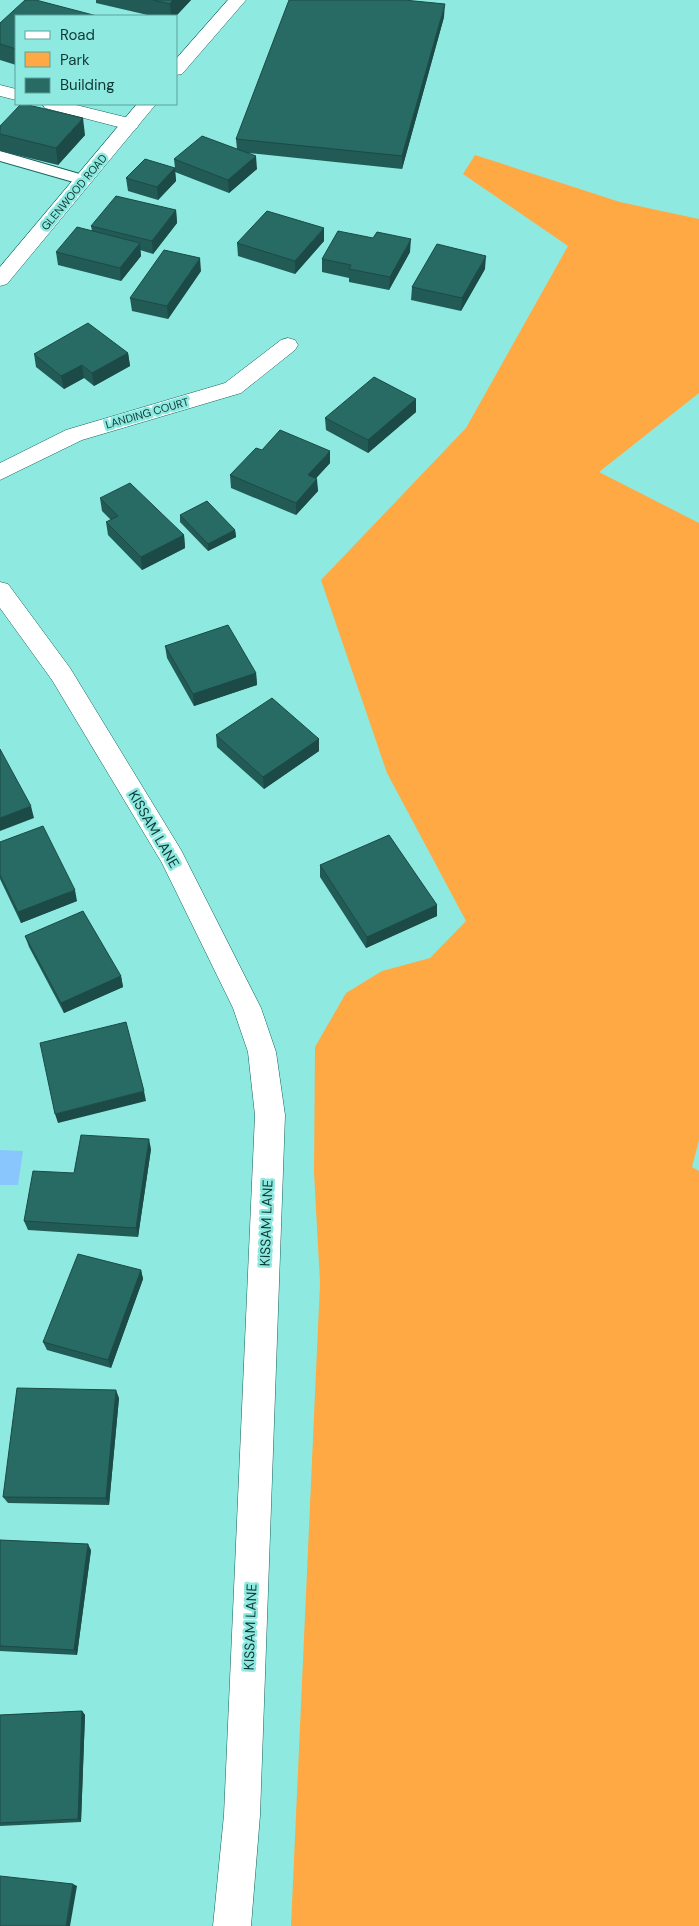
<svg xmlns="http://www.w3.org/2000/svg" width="699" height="1926" font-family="'DM Sans',sans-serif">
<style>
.green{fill:#fea944}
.water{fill:#89c6fd}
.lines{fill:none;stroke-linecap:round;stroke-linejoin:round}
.service-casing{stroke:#16625b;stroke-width:2}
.minor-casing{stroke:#16625b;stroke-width:1}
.tertiary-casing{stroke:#16625b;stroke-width:1}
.secondary-casing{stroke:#16625b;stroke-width:1}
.service{fill:#fff;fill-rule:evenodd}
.minor{fill:#fff;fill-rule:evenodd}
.tertiary{fill:#fff;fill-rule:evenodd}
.secondary{fill:#fff;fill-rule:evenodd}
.wall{fill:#225b56}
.shaded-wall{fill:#1c4a46}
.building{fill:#286a64;stroke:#1c4a46}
.labels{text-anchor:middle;stroke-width:5;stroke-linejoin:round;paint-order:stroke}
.far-street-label{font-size:11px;fill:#0f3734;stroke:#8eeae0}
.street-label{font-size:14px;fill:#0f3734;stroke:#8eeae0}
</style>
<rect width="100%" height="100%" fill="#8eeae0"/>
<path class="green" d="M475 155 620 202 699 219V393L599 472 699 523V1140L692 1167 699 1171V1926H291L320 1283 314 1172 315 1047 346 993 382 971 430 958 466 921 387 773 321 580 466 428 568 246 463 174Z"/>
<path class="water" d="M0 1150 23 1151 18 1185H0Z"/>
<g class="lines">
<g class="service-casing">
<path id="service" d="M0 151 90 177 92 180 84 185 0 161Z"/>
</g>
<g class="minor-casing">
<path id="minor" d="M288 338 295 340 298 345 295 350 241 393 82 440 0 480V463L66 430 225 383 281 340Z"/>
</g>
<g class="tertiary-casing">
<path id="tertiary" d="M0 85 16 89V100L0 96Z
M42 104H72L137 120 139 124 137 128 130 130 45 108Z
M0 582 8 584 70 668 181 850 261 1008 276 1052 285 1115 260 1815 251 1926H213L224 1815 255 1115 248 1052 233 1008 162 863 52 680 0 608Z"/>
</g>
<g class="secondary-casing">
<path id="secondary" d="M228 0H246L182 74 176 75V59Z
M137 104H156L7 284 0 286V267Z"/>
</g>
<use href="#service" class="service"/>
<use href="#minor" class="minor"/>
<use href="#tertiary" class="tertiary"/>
<use href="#secondary" class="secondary"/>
</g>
<path class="wall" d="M96 0H191L176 16H152L96 3Z
M16 16V65L0 60V23Z
M444 17 402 169 248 153 257 169 229 193 175 172 176 181 158 200 128 191 126 178 175 168 174 159 237 149 236 139Z
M0 126 85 135 58 165 0 151Z
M176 210 177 223 153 254 140 250 141 256 121 281 58 265 56 252 92 231 91 226Z
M324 241 295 274 238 256 237 243Z
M410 252 389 290 349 282V278L322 272V259Z
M485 269 461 311 411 300 412 287Z
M201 271 168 319 132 311 130 298Z
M128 353 130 366 94 386 84 378 64 389 36 367 34 354Z
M416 399V412L368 453 326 430 325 418Z
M262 450 330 463 316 478 318 491 296 515 231 488 230 475Z
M100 498 184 535 185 548 142 570 108 535 106 522 111 520 102 511Z
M180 515 235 530 236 537 208 551 180 522Z
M165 646 256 673 257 685 194 706 167 658Z
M216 735 319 739V751L264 789 217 747Z
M0 842 77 901 21 923 0 879Z
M320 865 437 905V916L366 948 320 877Z
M25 936 121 976 123 987 64 1013 29 947Z
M151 1149 138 1237 28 1230 24 1221Z
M141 1270 143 1279 111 1368 47 1350 43 1342Z
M119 1398 109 1505 8 1503 3 1497Z
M0 1540 91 1550 77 1655 0 1651Z
M82 1711 85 1715 81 1822 0 1826V1715Z"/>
<path class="shaded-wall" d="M173 0H191L176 16H171L170 4Z
M445 4 444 17 402 169V156Z
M83 118 85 135 58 165 56 148Z
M256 156 257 169 229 193 228 180Z
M175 168 176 181 158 200 157 187Z
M176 210 177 223 153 254 152 241Z
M324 228V241L295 274V261Z
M411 239 410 252 389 290 390 277Z
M140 243 141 256 121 281 120 268Z
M486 256 485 269 461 311 462 298Z
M200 258 201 271 168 319 167 306Z
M128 353 130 366 94 386 92 373Z
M82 365 84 378 64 389 61 376Z
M416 399V412L368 453V440Z
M330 451V463L308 487V475Z
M317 479 318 491 296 515V503Z
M235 530 236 537 208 551V544Z
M184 535 185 548 142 570 141 557Z
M256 673 257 685 194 706 193 694Z
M319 739V751L264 789 263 777Z
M31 806 34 818 0 831V818Z
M75 890 77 901 21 923 18 912Z
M437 905V916L366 948 367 937Z
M121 976 123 987 64 1013 61 1003Z
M144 1091 146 1101 58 1123 55 1114Z
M149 1139 151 1149 138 1237 136 1228Z
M141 1270 143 1279 111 1368 108 1360Z
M116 1390 119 1398 109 1505 106 1498Z
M88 1544 91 1550 77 1655 74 1650Z
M82 1711 85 1715 81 1822 78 1819Z
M73 1884 77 1886 70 1926H66Z"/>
<path class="building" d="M25 0H36L97 16H16V49L0 44V23Z
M153 0H173L170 4Z
M289 0H404L445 4 402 156 236 139Z
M21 104H24L83 118 56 148 0 134V126Z
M202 136 256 156 228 180 174 159Z
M145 159 175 168 157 187 126 178Z
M116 196 176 210 152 241 91 226Z
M267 211 324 228 295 261 237 243Z
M77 227 140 243 120 268 56 252Z
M338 231 373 238 377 232 411 239 390 277 349 269 351 265 322 259Z
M437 244 486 256 462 298 412 287Z
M164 250 200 258 167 306 130 298Z
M88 323 128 353 92 373 82 365 61 376 34 354Z
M374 377 416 399 368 440 325 418Z
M280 430 330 451 308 475 317 479 296 503 230 475 256 448 262 450Z
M130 483 184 535 141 557 106 522 118 516 100 498Z
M207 501 235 530 208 544 180 515Z
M228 625 256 673 193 694 165 646Z
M272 698 319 739 263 777 216 735Z
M0 749 31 806 0 818Z
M43 826 75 890 18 912 0 875V842Z
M389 835 437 905 367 937 320 865Z
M83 911 121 976 61 1003 25 936Z
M126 1022 144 1091 55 1114 40 1043Z
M81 1135 149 1139 136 1228 24 1221 33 1171 74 1173Z
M78 1254 141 1270 108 1360 43 1342Z
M17 1388 116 1390 106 1498 3 1497Z
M0 1540 88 1544 74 1650 0 1646Z
M82 1711 78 1819 0 1823V1715Z
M0 1876 73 1884 66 1926H0Z"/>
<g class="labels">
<g class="far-street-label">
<text transform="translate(74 192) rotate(-50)" y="4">GLENWOOD ROAD</text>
<text transform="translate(147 413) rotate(-16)" y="4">LANDING COURT</text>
</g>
<g class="street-label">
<text transform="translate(154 829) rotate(60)" y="5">KISSAM LANE</text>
<text transform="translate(266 1223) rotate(-88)" y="5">KISSAM LANE</text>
<text transform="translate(250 1627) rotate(-88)" y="5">KISSAM LANE</text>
</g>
</g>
<rect x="15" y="15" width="162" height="90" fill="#8eeae0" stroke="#5ba29b"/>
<rect x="25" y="31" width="25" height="8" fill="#ffffff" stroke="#5ba29b"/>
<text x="60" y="40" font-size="15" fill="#0f3734">Road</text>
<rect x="25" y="52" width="25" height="15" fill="#fea944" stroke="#5ba29b"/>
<text x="60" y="65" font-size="15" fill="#0f3734">Park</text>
<rect x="25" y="78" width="25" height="15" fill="#286a64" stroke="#5ba29b"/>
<text x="60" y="90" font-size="15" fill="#0f3734">Building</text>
</svg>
